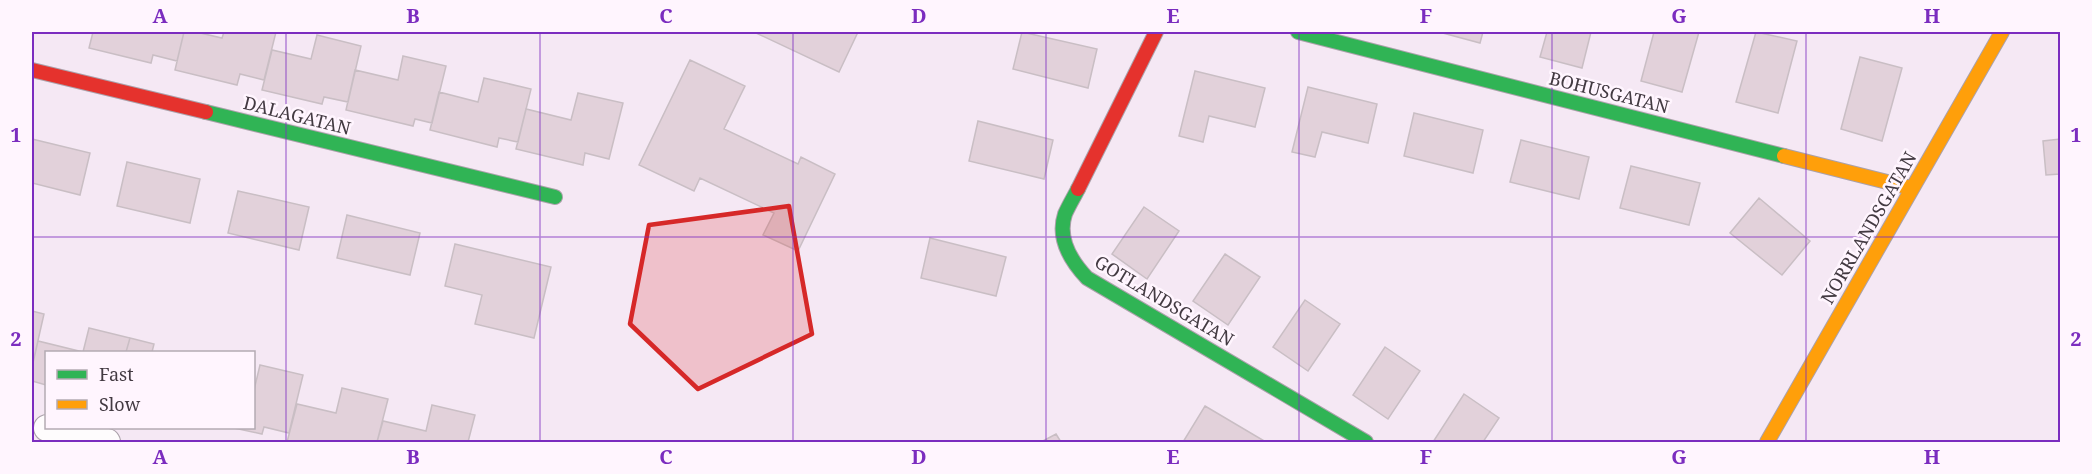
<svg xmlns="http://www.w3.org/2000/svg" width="2092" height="474" font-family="'Noto Serif',serif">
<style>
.building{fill:#e2d1da;stroke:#c9bec4;stroke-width:1.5}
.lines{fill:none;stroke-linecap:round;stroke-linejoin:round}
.street-casing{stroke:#aba1aa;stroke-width:28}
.fast-casing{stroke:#aba1aa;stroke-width:16}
.slow-casing{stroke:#aba1aa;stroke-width:16}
.jam-casing{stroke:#aba1aa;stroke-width:16}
.street{stroke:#fefcfd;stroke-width:26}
.fast{stroke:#30b455;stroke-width:14}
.slow{stroke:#ff9f0a;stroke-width:14}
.jam{stroke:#e5322d;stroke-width:14}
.marked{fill:#d62828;fill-opacity:0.2;stroke:#d62828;stroke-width:4.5;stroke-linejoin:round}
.grid{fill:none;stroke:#7b2cbf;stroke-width:1.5;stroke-opacity:0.55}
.labels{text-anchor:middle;stroke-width:5;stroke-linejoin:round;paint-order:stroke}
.street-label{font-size:18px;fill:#433a42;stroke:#fff5fe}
.neatline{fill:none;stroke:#7b2cbf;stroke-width:2}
.grid-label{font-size:20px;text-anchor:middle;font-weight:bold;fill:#7b2cbf}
</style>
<rect width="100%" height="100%" fill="#f5e8f4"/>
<path class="building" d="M93 32H184L177 61 153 55 151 63 89 48Z
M184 32H196L222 38 224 32H276L264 80 240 74 237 85 175 70Z
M754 32H858L839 72Z
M1022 32 1097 49 1088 88 1013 69Z
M1439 32H1483L1480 43Z
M1547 32H1591L1582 68 1540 57Z
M1654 32H1699L1682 92 1641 81Z
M1756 32 1797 41 1778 113 1736 102Z
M317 35 361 46 348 102 324 97 322 104 262 90 272 50 311 59Z
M403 56 446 66 432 123 415 119 413 126 346 110 355 70 398 80Z
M1860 57 1902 68 1882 141 1841 129Z
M690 60 745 86 724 129 798 164 801 157 835 174 798 251 763 235 774 213 700 178 694 191 639 165Z
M1195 71 1265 88 1255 127 1209 116 1203 142 1179 136Z
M484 78 531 89 518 142 499 138 497 147 430 130 439 92 478 102Z
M1308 87 1377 104 1368 143 1322 132 1315 157 1292 152Z
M578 93 623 103 609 159 585 153 583 165 516 149 526 109 571 120Z
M1414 113 1483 130 1473 173 1404 156Z
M978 121 1053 140 1044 179 969 161Z
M32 139 90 153 80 195 32 183Z
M2060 139V174L2046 175 2043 141Z
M1521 140 1589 157 1579 199 1510 182Z
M127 162 200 179 190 223 117 206Z
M1631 166 1700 183 1689 225 1620 208Z
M238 191 309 207 299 250 228 233Z
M1759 198 1810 241 1782 275 1730 233Z
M1144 207 1179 231 1147 279 1112 254Z
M347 215 420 233 410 275 337 258Z
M930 238 1006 257 996 296 921 278Z
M455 244 551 267 534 338 475 324 482 295 445 286Z
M1225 254 1260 277 1228 325 1193 301Z
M1305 300 1340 324 1308 371 1273 347Z
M32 311 44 314 32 367Z
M89 328 130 338 126 352H46V385L32 381V367L38 341 83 352Z
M130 338 154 344 152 352H126Z
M1385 347 1420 371 1388 419 1353 395Z
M260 365 303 375 289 433 264 427 262 434 234 428H254V390Z
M342 388 388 399 377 442H287L297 404 336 413Z
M1464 394 1499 418 1483 442H1433Z
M432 405 475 415 468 442H377L383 421 426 431Z
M1205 406 1266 442H1183Z
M1056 434 1061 442H1041Z"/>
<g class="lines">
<g class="street-casing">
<path id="street" d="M47 428 107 442"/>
</g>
<g class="fast-casing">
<path id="fast" d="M1298 32 1784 156
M206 112 555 197
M1078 189C1074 197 1069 205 1065 214 1057 238 1071 261 1087 278L1366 442"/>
</g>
<g class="slow-casing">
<path id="slow" d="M1784 156 1911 188
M1767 442 2002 32"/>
</g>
<g class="jam-casing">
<path id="jam" d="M32 70 206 112
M1078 189 1156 32"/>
</g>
<use href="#street" class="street"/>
<use href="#fast" class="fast"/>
<use href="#slow" class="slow"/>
<use href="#jam" class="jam"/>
</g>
<path class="marked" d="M789 206 812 334 698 389 630 324 649 225Z"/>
<path class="grid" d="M286 32V442M540 32V442M793 32V442M1046 32V442M1299 32V442M1552 32V442M1806 32V442M32 237H2060"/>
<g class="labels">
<g class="street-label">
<text transform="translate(1609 93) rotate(14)" y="6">BOHUSGATAN</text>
<text transform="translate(297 116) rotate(14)" y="6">DALAGATAN</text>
<text transform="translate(1869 228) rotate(-60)" y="6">NORRLANDSGATAN</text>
<text transform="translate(1164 301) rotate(31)" y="6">GOTLANDSGATAN</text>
</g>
</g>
<rect width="2092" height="474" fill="none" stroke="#fff5fe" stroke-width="66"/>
<rect x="45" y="351" width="210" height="78" fill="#fff5fe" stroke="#b4aab3" stroke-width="1.5"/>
<rect x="57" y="370" width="30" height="9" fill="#30b455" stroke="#b4aab3" stroke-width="1.5"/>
<text x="99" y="381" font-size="18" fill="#433a42">Fast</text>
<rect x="57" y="400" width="30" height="9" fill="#ff9f0a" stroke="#b4aab3" stroke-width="1.5"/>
<text x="99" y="411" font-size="18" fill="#433a42">Slow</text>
<rect x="33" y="33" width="2026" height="408" class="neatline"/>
<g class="grid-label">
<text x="160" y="23">A</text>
<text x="413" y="23">B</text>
<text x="666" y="23">C</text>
<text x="919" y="23">D</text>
<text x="1173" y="23">E</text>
<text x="1426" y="23">F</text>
<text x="1679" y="23">G</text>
<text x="1932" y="23">H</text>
<text x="16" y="142">1</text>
<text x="2076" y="142">1</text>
<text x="16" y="346">2</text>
<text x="2076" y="346">2</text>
<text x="160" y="464">A</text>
<text x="413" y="464">B</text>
<text x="666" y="464">C</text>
<text x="919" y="464">D</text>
<text x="1173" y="464">E</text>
<text x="1426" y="464">F</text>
<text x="1679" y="464">G</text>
<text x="1932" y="464">H</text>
</g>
</svg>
